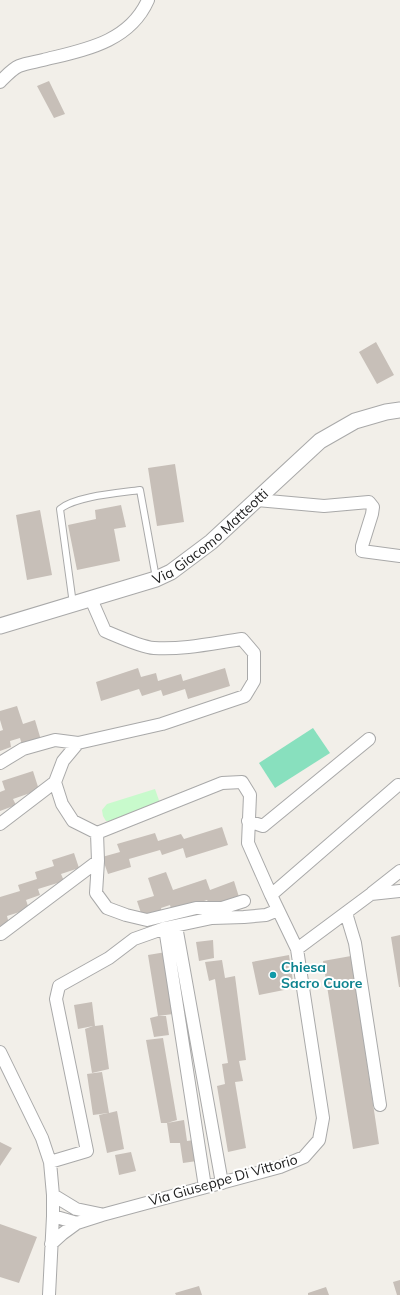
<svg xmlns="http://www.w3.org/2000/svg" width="400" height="1295" font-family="Mulish,sans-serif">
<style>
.park{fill:#c8facc}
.pitch{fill:#88e0be}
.building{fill:#c7bfb8}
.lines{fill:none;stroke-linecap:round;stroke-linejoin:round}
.service-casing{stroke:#a9a9a9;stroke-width:8}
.minor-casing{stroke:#a9a9a9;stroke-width:14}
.tertiary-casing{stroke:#a9a9a9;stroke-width:17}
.service{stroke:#fff;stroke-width:6}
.minor{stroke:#fff;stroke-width:12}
.tertiary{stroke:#fff;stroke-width:15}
.culture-dot{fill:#0f9aa8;stroke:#fff;stroke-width:1.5}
.labels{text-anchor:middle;stroke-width:4;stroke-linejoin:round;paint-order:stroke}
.street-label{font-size:14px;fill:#222;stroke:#fff}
.culture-label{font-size:14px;font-weight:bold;fill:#0d838f;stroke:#fff;text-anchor:start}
</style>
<rect width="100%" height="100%" fill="#f2efe9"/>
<path class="park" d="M155 789 161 806 113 821H106L103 816 102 810 107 804Z"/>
<path class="pitch" d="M313 728 330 753 275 788 259 763Z"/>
<path class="building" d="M49 81 65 114 54 118 37 86Z
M376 342 394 375 377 384 359 352Z
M175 464 184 522 157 526 148 468Z
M121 505 126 527 114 529 120 561 77 570 68 525 96 519 95 510Z
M40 510 52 575 27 580 16 515Z
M138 668 141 677 156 673 158 681 181 674 183 681 225 668 230 686 188 699 185 689 163 696 161 690 142 696 139 689 101 701 96 682Z
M17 706 23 724 35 720 41 740 22 745 20 738 10 741 11 747 0 751V731L3 730 0 720V711Z
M33 771 39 790 13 799 16 805 0 811V792L5 790 2 781Z
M222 827 228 845 186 858 183 848 162 855 160 850 129 859 131 867 108 874 102 857 120 852 117 844 155 833 158 841 181 834 184 839Z
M74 853 79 868 61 874 64 881 38 889 40 895 26 900 29 909 7 916 9 924 0 927V897L20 891 18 885 37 879 35 872 54 866 52 860Z
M166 872 173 890 206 879 210 890 234 881 239 897 211 906 207 900 172 912 170 905 161 908 162 913 143 919 137 901 154 896 148 878Z
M400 935V987H399L391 937Z
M213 940 214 958 199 961 196 942Z
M166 952 173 1014 158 1016 148 955Z
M289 955 294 988 259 995 252 962Z
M351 956 379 1144 353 1149 323 961Z
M222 960 225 978 235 976 246 1060 239 1061 243 1081 235 1082 246 1148 228 1152 217 1086 225 1084 222 1064 228 1063 215 979 209 981 205 962Z
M92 1002 95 1026 103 1025 109 1069 92 1073 85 1029 93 1026 78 1029 74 1005Z
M158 1016H166L169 1035 154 1037 150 1018Z
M163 1038 177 1120 167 1123H161L146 1040Z
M102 1072 109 1113 117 1111 124 1149 107 1153 99 1115 108 1113 93 1115 87 1074Z
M184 1120 187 1141 194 1140 197 1161 183 1163 180 1143H170L167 1123Z
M0 1142 12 1148 0 1166Z
M131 1152 136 1171 119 1175 115 1155Z
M0 1224 37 1237 19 1283 0 1277Z
M400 1280V1295H397L393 1282Z
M199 1286 202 1295H176L175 1293Z
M326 1287 329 1295H308V1293Z"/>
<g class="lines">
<g class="service-casing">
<path id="service" d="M73 604 60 509C76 496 119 493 140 490L156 578"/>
</g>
<g class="minor-casing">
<path id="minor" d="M0 82C5 77 12 69 19 66 26 63 35 62 43 60 83 50 129 43 148 0
M257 500 324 506 369 502 373 507 372 514 362 546V551L400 556
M0 763 23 749 55 740 78 743 162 724 245 696 254 681V653L242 639C214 643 183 650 154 648 141 647 117 636 105 631L91 599
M248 821 263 826 369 739
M0 824 55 782
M97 833 98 861 96 893 107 908 126 915 147 920 196 908H222L244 901
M372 893 400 871
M271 895 398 785
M346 913 355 943 380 1105
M176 926 222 1183
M165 928 205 1187
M1 934 98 861
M297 949 371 894 400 891
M0 1052 42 1138 50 1162 53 1195V1216L49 1295
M50 1162 87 1151 56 999 59 986 109 958 134 939 165 928 212 918 244 917 266 915 278 910
M53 1195 76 1209 100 1214
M53 1216 77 1223 102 1215 280 1167 304 1157 319 1140 323 1118 297 949 271 895 248 843 250 795 242 782 222 783 97 833 73 821 62 804 55 782 63 761 78 743
M51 1244 62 1234 77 1223"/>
</g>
<g class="tertiary-casing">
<g id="tertiary">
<path id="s1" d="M0 626 156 579 171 572 211 542 320 441 355 421 386 412 400 410"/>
</g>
</g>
<use href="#service" class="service"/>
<use href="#minor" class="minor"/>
<use href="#tertiary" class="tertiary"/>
</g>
<circle class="culture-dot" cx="273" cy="975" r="4"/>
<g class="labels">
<g class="street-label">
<text dy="5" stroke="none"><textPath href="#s1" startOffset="232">Via Giacomo Matteotti</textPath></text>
<text transform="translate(223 1180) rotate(-16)" y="5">Via Giuseppe Di Vittorio</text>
</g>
<g class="culture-label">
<text x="281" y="972">Chiesa<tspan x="281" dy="16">Sacro Cuore</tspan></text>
</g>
</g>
</svg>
